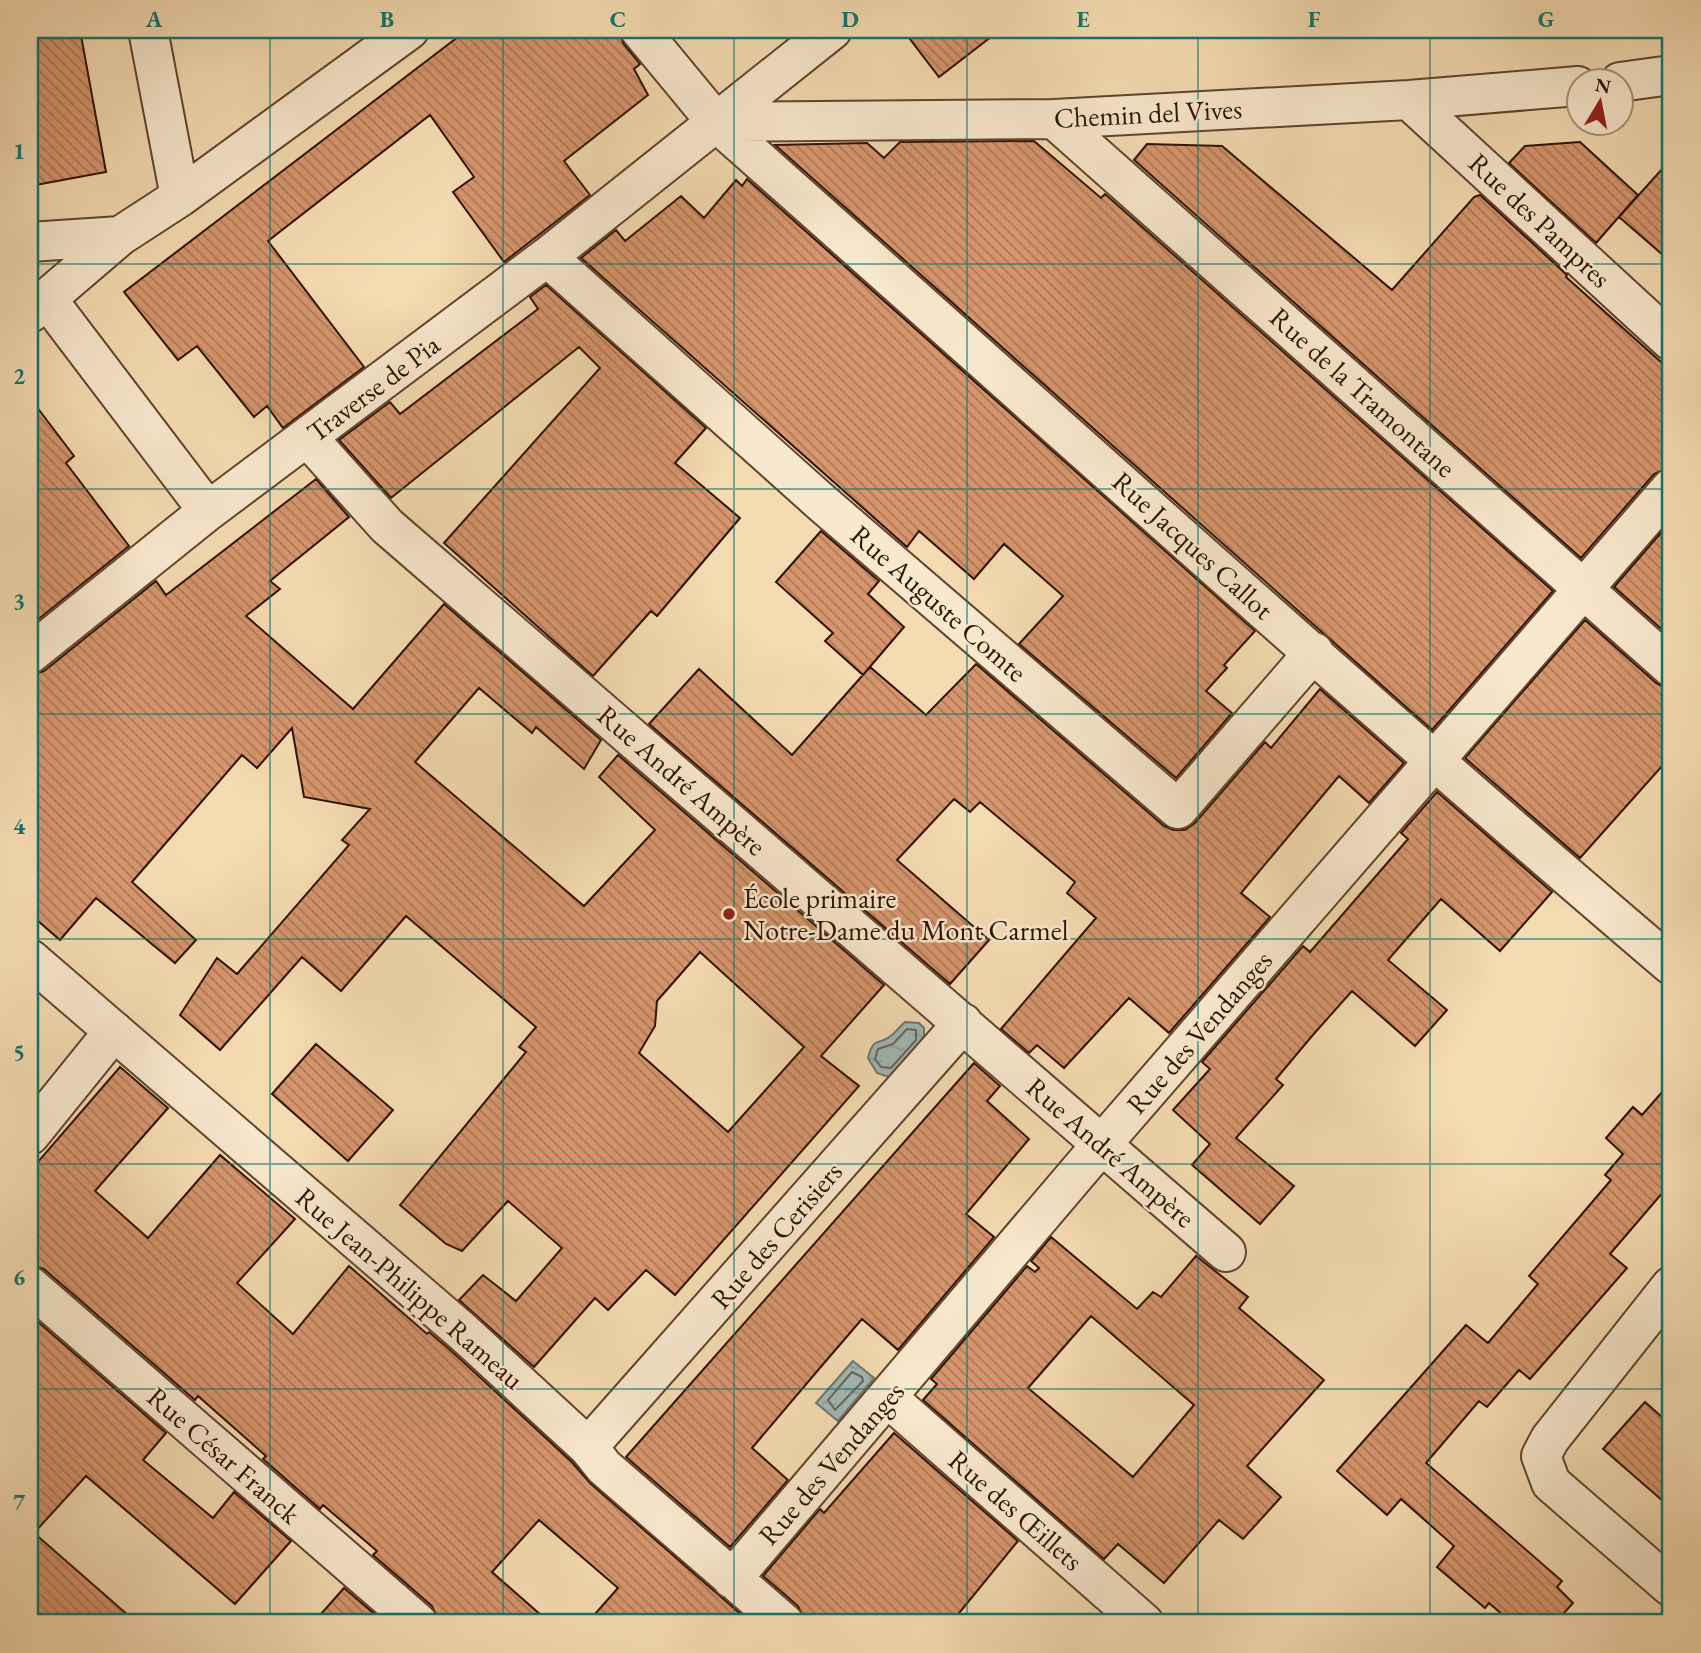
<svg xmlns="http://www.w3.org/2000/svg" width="1701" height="1653" font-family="'EB Garamond',serif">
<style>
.water{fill:url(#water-ripples);stroke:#73766e;stroke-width:2}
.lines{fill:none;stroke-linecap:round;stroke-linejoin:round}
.shore{stroke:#68655c;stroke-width:2}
.building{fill:url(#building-back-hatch);stroke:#2f1102;stroke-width:2;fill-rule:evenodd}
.street-casing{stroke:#60442e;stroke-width:42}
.street{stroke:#f8e8cd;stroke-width:38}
.grid{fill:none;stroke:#0f766e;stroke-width:2;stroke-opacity:0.55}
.poi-dot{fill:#8f2418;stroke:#f8e8cd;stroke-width:2.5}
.labels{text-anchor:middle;stroke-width:5;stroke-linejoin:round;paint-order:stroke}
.street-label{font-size:28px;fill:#2f1102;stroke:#f8e8cd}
.poi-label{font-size:28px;fill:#2f1102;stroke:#f8e8cd;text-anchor:start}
.neatline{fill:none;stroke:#0f766e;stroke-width:2.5}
.grid-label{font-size:23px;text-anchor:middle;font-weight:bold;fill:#0f766e}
</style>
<defs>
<pattern id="water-ripples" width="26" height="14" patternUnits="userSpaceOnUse" patternTransform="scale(1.75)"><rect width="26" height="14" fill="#a0b9b6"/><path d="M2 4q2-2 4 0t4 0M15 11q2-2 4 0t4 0" fill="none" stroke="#8a9e9b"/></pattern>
<pattern id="building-back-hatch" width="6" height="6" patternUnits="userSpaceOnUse" patternTransform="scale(1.75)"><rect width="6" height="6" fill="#d6956d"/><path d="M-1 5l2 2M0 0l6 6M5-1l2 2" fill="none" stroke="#ae7857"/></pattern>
</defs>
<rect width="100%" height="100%" fill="#f5dbb2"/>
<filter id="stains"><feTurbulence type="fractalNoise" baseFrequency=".00286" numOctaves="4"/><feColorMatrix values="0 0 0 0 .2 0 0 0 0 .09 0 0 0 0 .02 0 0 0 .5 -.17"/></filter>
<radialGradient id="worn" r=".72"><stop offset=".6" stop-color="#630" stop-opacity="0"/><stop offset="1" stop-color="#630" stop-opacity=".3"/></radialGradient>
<path class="water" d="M905 1022 919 1023 924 1028V1041L892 1078 877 1073 868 1058C874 1035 878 1047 892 1035 897 1031 900 1026 905 1022Z
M853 1361 874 1378 838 1421 816 1403Z"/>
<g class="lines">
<path class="shore" d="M907 1029 916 1030V1040L891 1068 881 1067 875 1059 878 1049 893 1044Z
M852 1372 862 1377 863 1381 835 1410 828 1400Z"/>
</g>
<path class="building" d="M30 30H80L106 172 30 186Z
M467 30H619L623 43 640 64 634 69 648 95 564 161 590 195 504 262 453 192 474 177 430 115 268 241 364 367 283 428 267 406 254 417 197 346 178 360 124 292Z
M903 30H1000L939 77Z
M1034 141 1101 198 1105 194 1553 591 1432 730 775 145 867 143 884 158 900 142Z
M1580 142 1638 195 1596 243 1509 163 1525 146Z
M1147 144 1222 146 1392 290 1474 197 1480 195 1567 275 1566 277 1671 371V467L1654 474 1581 558 1134 160Z
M1671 159V262L1619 217Z
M747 179 1255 631 1224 665 1227 668 1206 691 1232 713 1176 778 1019 644 1063 596 1004 544 974 579 919 531 907 547 581 258 616 230 625 241 681 196 704 218 736 180 742 186Z
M546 285 706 428 675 463 740 518 657 616 651 611 593 676 444 543 600 368 579 347 391 498 339 440 390 402 400 414 538 309 530 297Z
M30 398 74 456 66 463 129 546 30 626Z
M316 479 349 517 270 581 280 589 246 616 353 709 444 604 601 740 584 769 536 727 532 733 479 688 415 762 584 906 655 830 599 777 618 755 884 985 821 1056 859 1086 675 1295 646 1270 608 1310 595 1298 534 1367 459 1300 483 1275 516 1301 562 1248 508 1201 462 1251 446 1244 400 1205 526 1052 519 1047 536 1027 406 916 341 991 302 957 220 1050 180 1015 217 958 237 974 349 845 342 840 370 809 304 797 292 728 257 768 242 755 132 882 196 940 175 963 96 898 60 940 30 914V675L44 671 156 581 166 595ZM700 952 804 1047 728 1132 639 1053 655 1026 657 1001Z
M1671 521V628L1666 633 1614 587Z
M821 531 879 581 868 594 904 627 863 675 825 641 833 633 776 582Z
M1585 620 1656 683 1671 691V756L1580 858 1465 758Z
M976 664 1164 826 1173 830H1185L1195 823 1265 742 1271 748 1320 689 1404 763 1369 803 1339 776 1241 893 1270 917 1169 1033 1129 998 1064 1068 1037 1045 1029 1053 1001 1029 1096 918 1067 893 1075 882 980 802 970 812 954 799 897 860 989 940 950 984 649 724 699 669 792 755 870 667 926 715Z
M1437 792 1552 892 1500 951 1441 899 1388 960 1447 1010 1415 1046 1352 991 1312 1036 1276 1079 1283 1085 1236 1138 1294 1186 1260 1224 1192 1165 1210 1144 1173 1110 1210 1069 1202 1062 1303 946 1310 952 1408 839 1401 833Z
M316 1044 393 1110 348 1161 272 1094Z
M974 1063 1000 1086 987 1101 1029 1139 966 1214 994 1237 898 1350 862 1319 819 1369 752 1448 788 1480 730 1547 626 1457Z
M120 1067 168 1108 95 1191 148 1238 220 1155 295 1219 237 1283 293 1334 349 1266 427 1334 429 1332 448 1348 572 1462 590 1483 751 1623H587L618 1588 539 1520 492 1572 550 1623H439L432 1606 373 1555 377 1551 323 1505 320 1509 263 1459 266 1456 198 1396 195 1400 44 1269 30 1265V1171Z
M1671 1082V1183L1610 1254 1627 1268 1530 1379 1519 1370 1487 1407 1479 1401 1426 1463 1562 1581 1557 1587 1573 1603 1555 1623H1512L1489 1603 1485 1608 1437 1567 1454 1546 1401 1499 1387 1515 1337 1471 1466 1325 1488 1343 1538 1284 1529 1276 1611 1180 1605 1175 1623 1154 1606 1138 1633 1107 1642 1115Z
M1051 1237 1137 1309 1153 1292 1161 1297 1196 1256 1248 1297 1239 1308 1324 1380 1247 1466 1281 1497 1243 1539 1219 1520 1164 1583 1118 1544 1104 1559 923 1400 937 1384 931 1379 1027 1266 1035 1272 1039 1268 1031 1261ZM1091 1316 1194 1405 1133 1477 1028 1388Z
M30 1315 166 1433 143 1460 213 1518 234 1492 291 1541 235 1604 86 1476 34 1533 137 1623H30Z
M1645 1402 1671 1425V1508L1603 1449Z
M894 1433 1018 1541 951 1623H805L798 1606 763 1576 820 1509 824 1513Z
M344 1588 385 1623H313Z"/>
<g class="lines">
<g class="street-casing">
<path id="street" d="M148 30 180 197
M640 30 716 122C1034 404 1348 690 1671 965
M1620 82 1671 75
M1409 100 1671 341
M1054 119 1671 667
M716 122 1054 119 1409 100 1578 86
M30 242 120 236
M547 257 822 503 1178 809 1314 652
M47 299 208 511
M30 313 120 236 180 197 409 30
M307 437 387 526 1226 1252
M30 654 208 511 547 257 832 30
M30 959 463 1332 588 1447 604 1467 784 1623
M30 1135 114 1031
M30 1286 418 1623
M1671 1286 1550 1439 1541 1456 1551 1483 1671 1587
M888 1398 1144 1623
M588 1447 963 1023
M732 1579 1102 1144 1671 488"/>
</g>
<use href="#street" class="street"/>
</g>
<path class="grid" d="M270 30V1623M503 30V1623M734 30V1623M967 30V1623M1198 30V1623M1430 30V1623M30 264H1671M30 489H1671M30 714H1671M30 939H1671M30 1164H1671M30 1389H1671"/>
<circle class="poi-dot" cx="729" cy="914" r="7"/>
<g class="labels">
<g class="street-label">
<text transform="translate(1148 113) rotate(-3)" y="10">Chemin del Vives</text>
<text transform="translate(1540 220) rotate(43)" y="10">Rue des Pampres</text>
<text transform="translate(373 388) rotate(-37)" y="10">Traverse de Pia</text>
<text transform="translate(1363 392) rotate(42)" y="10">Rue de la Tramontane</text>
<text transform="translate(1193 545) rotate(42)" y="10">Rue Jacques Callot</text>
<text transform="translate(939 603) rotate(41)" y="10">Rue Auguste Comte</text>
<text transform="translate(682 780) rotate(41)" y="10">Rue André Ampère</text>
<text transform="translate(1199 1032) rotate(-49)" y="10">Rue des Vendanges</text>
<text transform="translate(1111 1152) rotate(41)" y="10">Rue André Ampère</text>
<text transform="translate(776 1235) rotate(-49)" y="10">Rue des Cerisiers</text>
<text transform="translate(410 1288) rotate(41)" y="10">Rue Jean-Philippe Rameau</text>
<text transform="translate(224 1455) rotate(41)" y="10">Rue César Franck</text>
<text transform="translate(831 1463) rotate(-49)" y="10">Rue des Vendanges</text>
<text transform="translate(1016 1510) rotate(41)" y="10">Rue des Œillets</text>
</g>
<g class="poi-label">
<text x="743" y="908">École primaire<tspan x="743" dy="32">Notre-Dame du Mont Carmel</tspan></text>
</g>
</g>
<rect width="1701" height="1653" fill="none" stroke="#f5dbb2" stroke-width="77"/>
<g transform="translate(1600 102) rotate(10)"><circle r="33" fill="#f8e8cd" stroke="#a8927c" stroke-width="2"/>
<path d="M0-5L12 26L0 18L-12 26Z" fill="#8f2418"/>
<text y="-10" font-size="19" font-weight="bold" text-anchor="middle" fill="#2f1102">N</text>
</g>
<rect x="38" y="38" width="1624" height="1576" class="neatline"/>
<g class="grid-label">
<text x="154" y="27">A</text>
<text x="387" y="27">B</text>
<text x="618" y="27">C</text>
<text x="850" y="27">D</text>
<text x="1083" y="27">E</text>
<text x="1314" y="27">F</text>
<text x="1546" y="27">G</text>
<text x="19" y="159">1</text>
<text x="19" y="384">2</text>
<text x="19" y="609">3</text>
<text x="19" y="834">4</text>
<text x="19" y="1060">5</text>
<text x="19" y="1285">6</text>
<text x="19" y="1510">7</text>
</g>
<rect width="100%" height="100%" filter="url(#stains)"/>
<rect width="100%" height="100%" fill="url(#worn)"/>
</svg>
